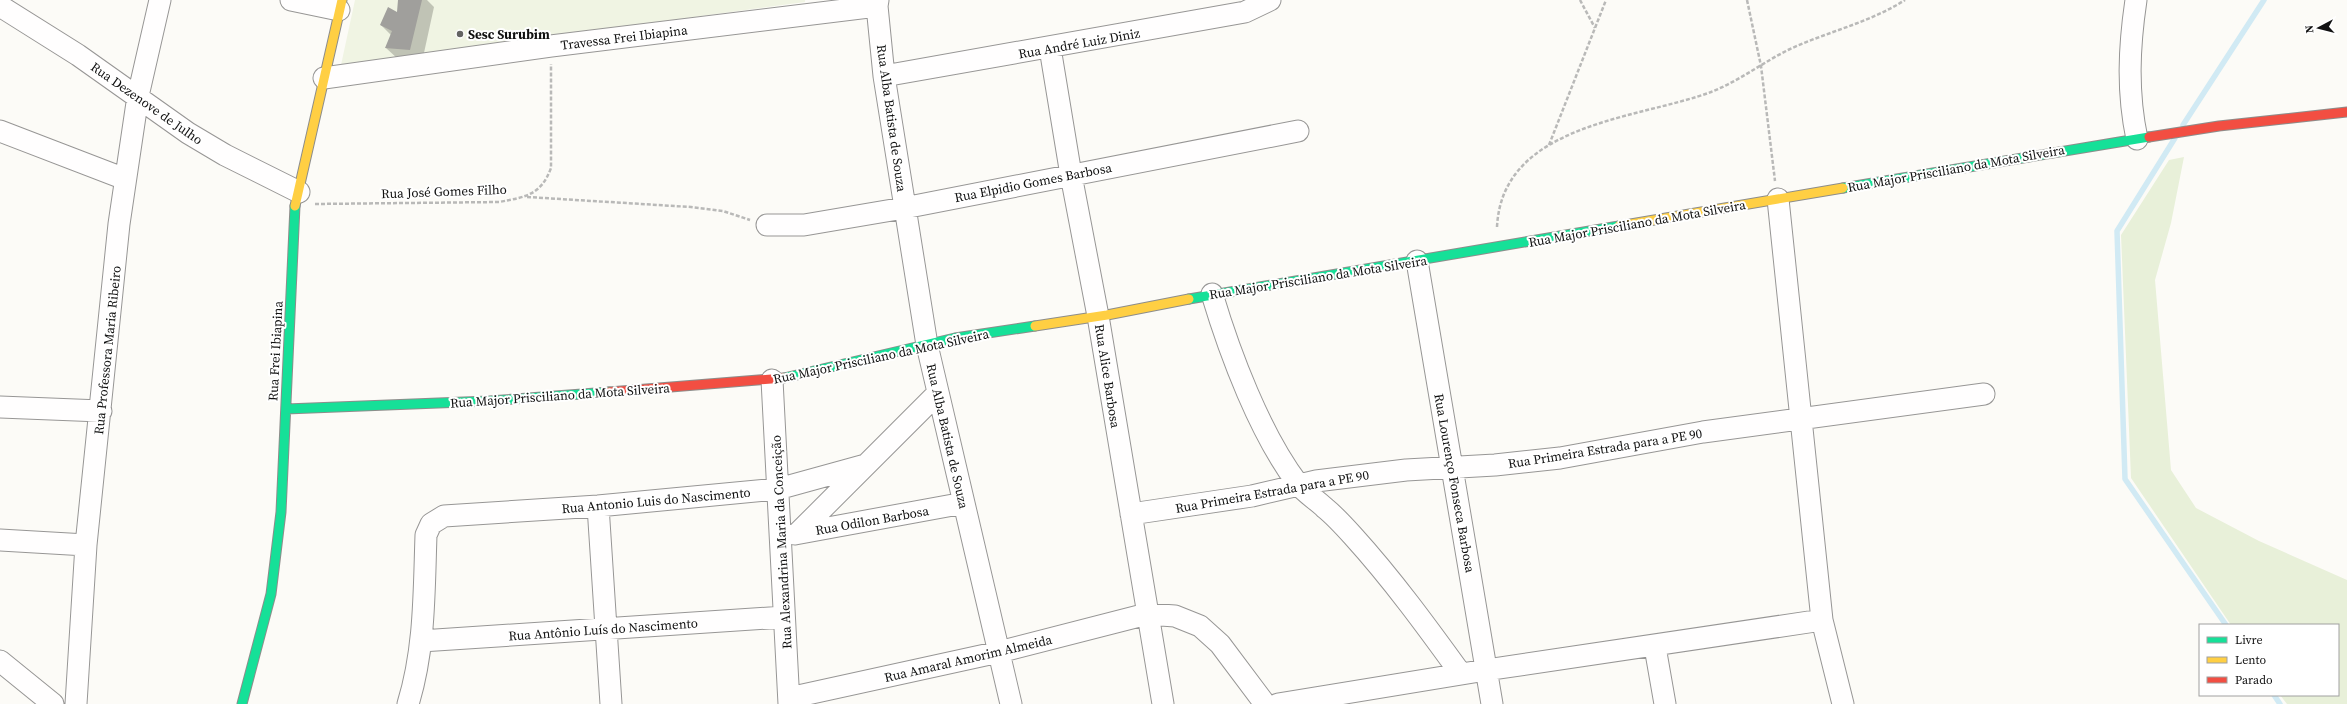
<svg xmlns="http://www.w3.org/2000/svg" width="2347" height="704" font-family="'Source Serif 4',serif">
<style>
.green{fill:#e8f0d9}
.pitch{fill:#f0f4e3}
.shadow{fill:#0003}
.lines{fill:none;stroke-linecap:round;stroke-linejoin:round}
.stream{stroke:#d1eaf4;stroke-width:5.5}
.building{fill:#a09f9c}
.street-casing{stroke:#979695;stroke-width:23}
.fast-casing{stroke:#8d8d8b;stroke-width:11}
.slow-casing{stroke:#8d8d8b;stroke-width:11}
.jam-casing{stroke:#8d8d8b;stroke-width:11}
.path{stroke:#b9b9b8;stroke-width:2.5;stroke-dasharray:4 2;stroke-linecap:butt}
.street{stroke:#fffefe;stroke-width:21}
.fast{stroke:#16e098;stroke-width:9}
.slow{stroke:#ffcf43;stroke-width:9}
.jam{stroke:#f24e42;stroke-width:9}
.poi-dot{fill:#636362;stroke:#fff;stroke-width:1.5}
.labels{text-anchor:middle;stroke-width:4;stroke-linejoin:round;paint-order:stroke}
.poi-label{font-size:13px;font-weight:bold;fill:#111;stroke:#fff;text-anchor:start}
.street-label{font-size:13px;fill:#111;stroke:#fff}
</style>
<rect width="100%" height="100%" fill="#fcfbf7"/>
<path class="green" d="M2184 157 2171 223 2155 280 2171 470 2196 508 2259 541 2347 580V704H2287L2280 695H2338V625H2231L2131 478 2121 235 2169 160Z"/>
<path class="pitch" d="M355 0H805V2L341 65Z"/>
<path class="shadow" d="M399 0H427L434 7 422 62 398 59 386 48 391 35 381 25 398 14Z"/>
<g class="lines">
<path class="stream" d="M2183 125 2264 0
M2175 138 2117 231 2125 479 2226 625
M2274 695 2280 704"/>
</g>
<path class="building" d="M398 0H422L410 50 385 48 392 31 380 25 388 7 397 12Z"/>
<g class="lines">
<g class="street-casing">
<path id="street" d="M291 0 339 10
M878 0 877 6 884 76 927 345 1011 704
M2136 0C2129 47 2127 92 2137 139
M0 6 78 55 188 133 225 155 299 192
M1050 48 1071 175 1098 316 1163 704
M884 76 1245 12 1270 0
M324 78 551 46 877 6
M0 131 125 179
M1778 199 1822 620 1843 704
M767 225H804L904 208 1298 131
M1417 261 1492 704
M1212 294C1230 354 1260 434 1298 484 1305 493 1317 500 1325 508 1335 516 1344 526 1353 536 1392 579 1427 627 1461 674
M772 380 789 704
M0 407 101 411
M598 506 611 704
M1131 514 1252 496 1316 481 1406 470 1495 465 1560 458 1703 432 1984 394
M798 533 937 394
M795 534 964 503
M0 540 86 545
M421 641 784 617
M1655 647 1665 704
M0 661 53 704
M789 698 999 652 1147 614 1175 616 1200 626 1220 644 1265 704
M76 704 86 545 119 224 138 96 160 0
M408 704C425 649 424 592 426 535L431 524 444 516 598 506 778 489 865 465
M1278 704 1486 670 1822 620"/>
</g>
<g class="fast-casing">
<path id="fast" d="M1843 188 2149 137
M1189 299 1619 226
M784 378 955 338 1035 326
M286 409 489 401 609 392
M242 704 271 594 281 512 295 206"/>
</g>
<g class="slow-casing">
<path id="slow" d="M295 206 342 0
M1619 226 1843 188
M1035 326 1107 315 1189 299"/>
</g>
<g class="jam-casing">
<path id="jam" d="M2149 137 2219 126 2347 112
M609 392 784 378"/>
</g>
<path class="path" d="M1580 0 1595 28
M1747 0 1761 66 1775 181
M1549 145 1606 0
M527 197 691 207 723 211 750 220
M315 204 499 202C526 197 541 195 551 168V64
M1497 227C1502 123 1639 119 1711 92 1739 81 1762 63 1788 50 1826 32 1869 23 1905 0"/>
<use href="#street" class="street"/>
<use href="#fast" class="fast"/>
<use href="#slow" class="slow"/>
<use href="#jam" class="jam"/>
</g>
<circle class="poi-dot" cx="460" cy="34" r="4"/>
<g class="labels">
<g class="poi-label">
<text x="468" y="39">Sesc Surubim</text>
</g>
<g class="street-label">
<text transform="translate(624 37) rotate(-7)" y="5">Travessa Frei Ibiapina</text>
<text transform="translate(1079 43) rotate(-10)" y="5">Rua André Luiz Diniz</text>
<text transform="translate(147 103) rotate(35)" y="5">Rua Dezenove de Julho</text>
<text transform="translate(892 118) rotate(82)" y="5">Rua Alba Batista de Souza</text>
<text transform="translate(1956 168) rotate(-10)" y="5">Rua Major Prisciliano da Mota Silveira</text>
<text transform="translate(1033 182) rotate(-11)" y="5">Rua Elpidio Gomes Barbosa</text>
<text transform="translate(444 191) rotate(-2)" y="5">Rua José Gomes Filho</text>
<text transform="translate(1637 223) rotate(-10)" y="5">Rua Major Prisciliano da Mota Silveira</text>
<text transform="translate(1318 277) rotate(-9)" y="5">Rua Major Prisciliano da Mota Silveira</text>
<text transform="translate(107 350) rotate(-84)" y="5">Rua Professora Maria Ribeiro</text>
<text transform="translate(275 351) rotate(-87)" y="5">Rua Frei Ibiapina</text>
<text transform="translate(881 356) rotate(-12)" y="5">Rua Major Prisciliano da Mota Silveira</text>
<text transform="translate(1108 376) rotate(81)" y="5">Rua Alice Barbosa</text>
<text transform="translate(560 395) rotate(-4)" y="5">Rua Major Prisciliano da Mota Silveira</text>
<text transform="translate(948 436) rotate(77)" y="5">Rua Alba Batista de Souza</text>
<text transform="translate(1605 448) rotate(-9)" y="5">Rua Primeira Estrada para a PE 90</text>
<text transform="translate(1455 483) rotate(80)" y="5">Rua Lourenço Fonseca Barbosa</text>
<text transform="translate(1272 491) rotate(-10)" y="5">Rua Primeira Estrada para a PE 90</text>
<text transform="translate(656 500) rotate(-5)" y="5">Rua Antonio Luis do Nascimento</text>
<text transform="translate(872 520) rotate(-10)" y="5">Rua Odilon Barbosa</text>
<text transform="translate(781 542) rotate(-93)" y="5">Rua Alexandrina Maria da Conceição</text>
<text transform="translate(603 629) rotate(-4)" y="5">Rua Antônio Luís do Nascimento</text>
<text transform="translate(968 658) rotate(-13)" y="5">Rua Amaral Amorim Almeida</text>
</g>
</g>
<rect x="2199" y="624" width="140" height="72" fill="#ffffff" stroke="#a0a0a0"/>
<rect x="2207" y="637" width="20" height="6" fill="#16e098" stroke="#a0a0a0"/>
<text x="2235" y="644" font-size="12" fill="#111111">Livre</text>
<rect x="2207" y="657" width="20" height="6" fill="#ffcf43" stroke="#a0a0a0"/>
<text x="2235" y="664" font-size="12" fill="#111111">Lento</text>
<rect x="2207" y="677" width="20" height="6" fill="#f24e42" stroke="#a0a0a0"/>
<text x="2235" y="684" font-size="12" fill="#111111">Parado</text>
<g transform="translate(2319 28) rotate(263)" stroke="#ffffff" stroke-width="3" paint-order="stroke">
<path d="M0-3L7 15L0 10L-7 15Z" fill="#111111"/>
<text y="-6" font-size="11" font-weight="bold" text-anchor="middle" fill="#111111">N</text>
</g>
</svg>
